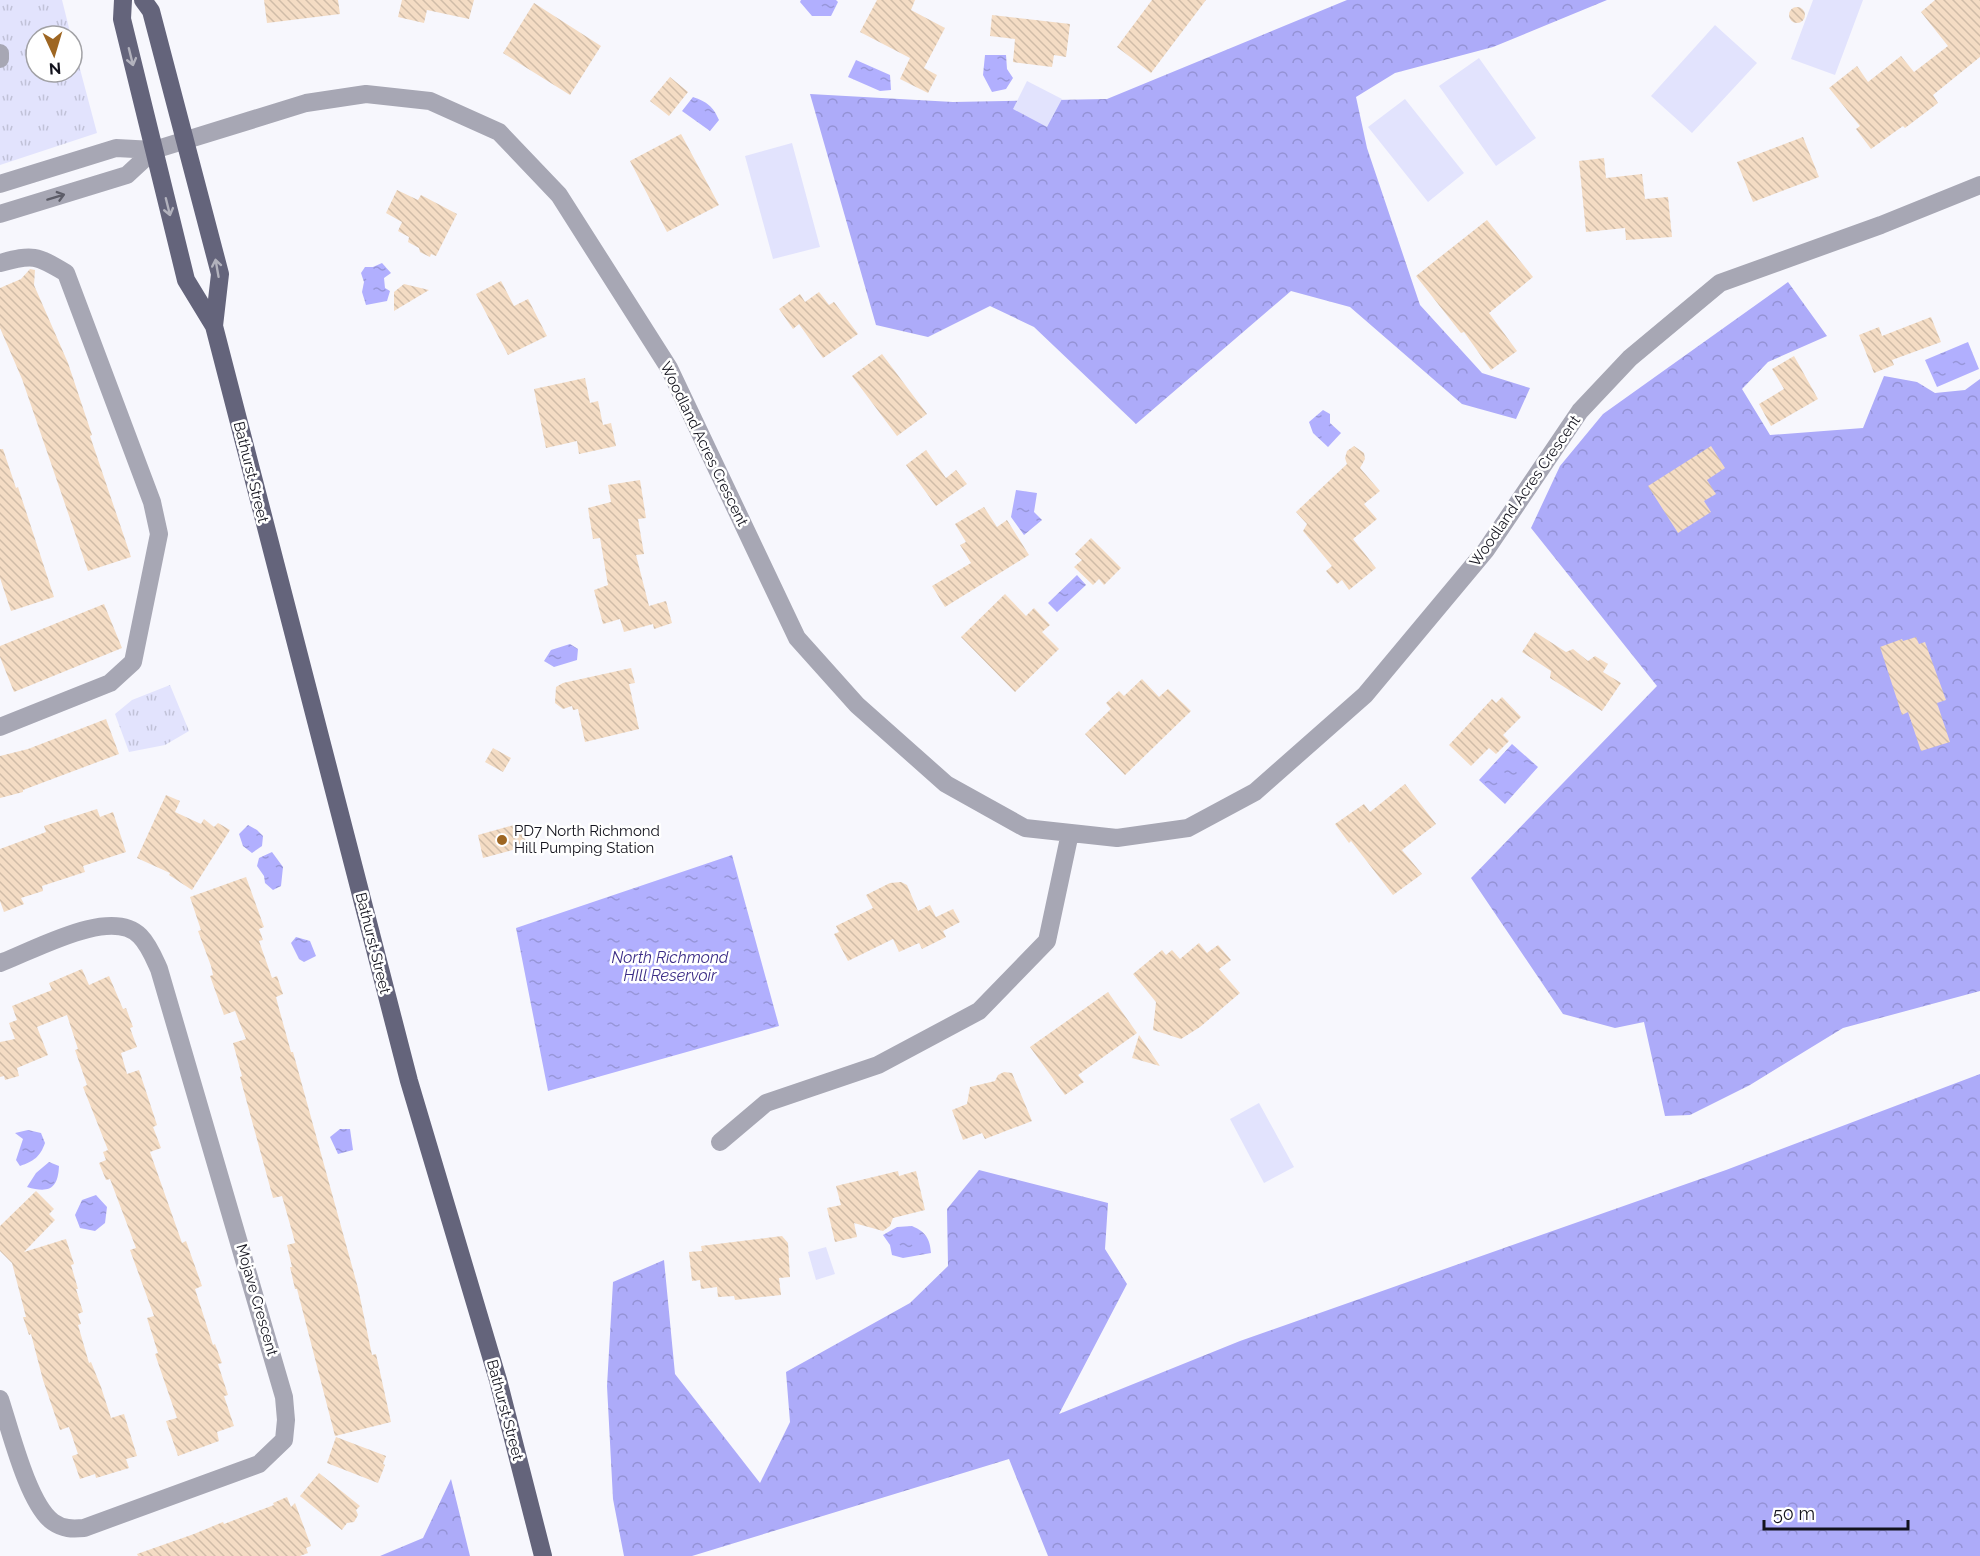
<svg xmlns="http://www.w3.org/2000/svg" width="1980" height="1556" font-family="Raleway,sans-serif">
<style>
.grass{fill:url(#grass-tufts)}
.forest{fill:url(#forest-crowns)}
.garden{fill:#e2e3fd}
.water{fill:url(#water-ripples)}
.building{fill:url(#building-back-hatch)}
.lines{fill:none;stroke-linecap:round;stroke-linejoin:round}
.minor{stroke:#a7a7b4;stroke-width:18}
.major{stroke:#64647b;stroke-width:18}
.oneway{stroke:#b2b2bd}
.oneway2{stroke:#5d5d68}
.poi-dot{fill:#9e6622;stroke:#fff;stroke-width:2}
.labels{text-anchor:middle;stroke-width:5;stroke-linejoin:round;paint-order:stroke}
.street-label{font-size:15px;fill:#13131d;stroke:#fff}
.poi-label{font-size:15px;fill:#13131d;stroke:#fff;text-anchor:start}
.water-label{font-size:16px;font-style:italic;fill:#3c2d86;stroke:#fff}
</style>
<defs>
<pattern id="grass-tufts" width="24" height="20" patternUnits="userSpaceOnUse" patternTransform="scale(1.5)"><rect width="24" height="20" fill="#e2e3fd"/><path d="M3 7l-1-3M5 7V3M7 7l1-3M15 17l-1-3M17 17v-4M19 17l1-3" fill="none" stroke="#c1c2d8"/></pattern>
<pattern id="forest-crowns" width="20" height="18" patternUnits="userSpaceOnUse" patternTransform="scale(1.5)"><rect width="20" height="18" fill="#adabf9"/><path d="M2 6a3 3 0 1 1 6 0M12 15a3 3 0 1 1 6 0" fill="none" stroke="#9492d5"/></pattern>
<pattern id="water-ripples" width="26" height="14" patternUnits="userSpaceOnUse" patternTransform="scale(1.5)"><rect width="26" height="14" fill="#b1affe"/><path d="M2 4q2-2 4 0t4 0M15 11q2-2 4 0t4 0" fill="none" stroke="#9796d9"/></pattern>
<pattern id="building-back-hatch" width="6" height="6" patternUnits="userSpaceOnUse" patternTransform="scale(1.5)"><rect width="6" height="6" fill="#f4dcc4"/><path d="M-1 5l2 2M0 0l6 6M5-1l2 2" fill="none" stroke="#d0bca8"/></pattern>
</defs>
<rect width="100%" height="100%" fill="#f7f7fd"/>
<path class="grass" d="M0 0H62L71 36H36V72H72V39L97 133 0 165Z
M170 685 189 731 165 745 129 752 115 714 132 700Z"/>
<path class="forest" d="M1347 0H1607L1493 47 1395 73 1356 97 1367 148 1420 305 1482 373 1530 388 1516 419 1462 404 1350 307 1291 291 1136 424 1034 327 990 306 928 337 876 325 810 94 953 102 1107 99Z
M1788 282 1827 336 1768 362 1742 389 1770 435 1863 428 1884 376 1917 382 1935 393 1965 390 1980 379V991L1843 1028 1750 1085 1690 1115 1665 1116 1644 1022 1615 1028 1563 1014 1471 878 1657 686 1531 528 1560 466 1603 414Z
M1980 1074V1556H1048L1009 1459 692 1556H624L613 1499 607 1386 613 1282 664 1260 675 1374 760 1483 790 1422 786 1372 910 1303 948 1266 947 1209 979 1170 1108 1203 1105 1249 1127 1284 1059 1414 1240 1341 1726 1170Z
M451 1479 470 1556H380L423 1538Z"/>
<path class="garden" d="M1813 0H1863L1835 75 1791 59Z
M1715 25 1757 63 1692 133 1651 96Z
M1479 58 1536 138 1496 166 1439 86Z
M1027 81 1062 99 1047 127 1013 109Z
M1405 99 1464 173 1428 202 1368 127Z
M792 143 820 247 773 259 745 156Z
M1259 1103 1294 1167 1264 1183 1230 1119Z
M826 1247 835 1274 816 1280 808 1252Z"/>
<path class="water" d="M801 0H836L838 2 831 16H812L800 2Z
M985 55H1006L1007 69 1013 78 1006 89 992 92 983 75Z
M856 60 890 75 891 90 880 91 848 77Z
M693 97C707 102 713 106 719 120L710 131 682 111Z
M382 263 391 273 384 278 385 288 390 291 387 301 366 305 362 292 364 282 361 273 365 267H373Z
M1968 342 1979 369 1937 387 1925 360Z
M1323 410 1330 414V423L1341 433 1328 447 1313 433 1309 422Z
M1016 490 1037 493 1034 512 1042 520 1024 535 1011 517Z
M1077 575 1086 585 1057 612 1048 603Z
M570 644 578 649 577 660 554 667 544 661 551 650Z
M1512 744 1538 767 1505 804 1479 780Z
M248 825 257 830 263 836 262 846 252 853 243 846 239 834Z
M272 852 283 867 281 886 273 890 265 883 264 876 257 866 259 858Z
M732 855 779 1026 548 1091 516 928Z
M296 937 310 941 316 956 304 962 299 959 291 943Z
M340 1129H350L353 1150 338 1154 330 1137Z
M28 1130 41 1133 45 1143C40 1157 34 1161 20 1166L16 1160 23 1139 15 1133Z
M49 1162 59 1166C58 1190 48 1193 27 1187L36 1173Z
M96 1195 107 1207 105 1223 95 1231 80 1228 75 1215 82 1200Z
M912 1226C926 1232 930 1239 931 1253L903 1258 892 1255 890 1245 883 1235 897 1227Z"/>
<path class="building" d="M264 0H338L340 14 267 23Z
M402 0H474L469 19 427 10 424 23 398 17Z
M877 0H915L911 10 945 28 924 68 937 75 928 93 900 79 910 58 860 32Z
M1152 0H1206L1151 73 1117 47Z
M1935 0H1980V57L1933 95 1938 103 1905 128 1903 126 1871 149 1856 129 1860 126 1829 88 1857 66 1868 82 1901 56 1914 72 1948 46 1921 12Z
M534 3 601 46 570 95 503 53Z
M1789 15a8 8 0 1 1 16 0a8 8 0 1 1-16 0Z
M992 15 1070 24 1066 57 1054 55 1052 67 1013 62 1015 39 990 36Z
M670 77 688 92 669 116 650 101Z
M681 134 719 205 667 232 630 161Z
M1803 137 1819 177 1753 202 1737 162Z
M1604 158 1606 178 1642 174 1645 199 1668 197 1672 237 1626 240 1625 228 1586 232 1579 161Z
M397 190 418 200 421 195 457 214 436 256 431 254 430 257 420 252 419 248 408 242 409 237 398 231 402 222 386 213Z
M1487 220 1533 277 1489 313 1517 351 1491 370 1464 332 1461 333 1416 276Z
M30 269 35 270 34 285 68 363 92 435 90 436 131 557 88 571 22 379 0 328V288L21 279Z
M501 281 514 306 528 299 547 336 508 355 476 294Z
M404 284 429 290 394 311V292Z
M819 292 829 305 834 302 858 334 823 358 799 324 793 329 779 309 800 294 805 302Z
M1931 317 1941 342 1892 360 1894 365 1874 373 1859 335 1879 327 1882 336Z
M882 354 927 414 897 436 852 376Z
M1794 356 1818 399 1771 426 1759 404 1784 389 1772 369Z
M585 378 590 403 598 401 603 425 611 423 616 446 579 454 577 441 546 448 534 389Z
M1354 446 1364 453 1365 459 1360 468 1380 491 1364 504 1377 519 1353 539 1376 568 1349 590 1342 580 1337 584 1326 571 1332 566 1303 531 1307 524 1296 512 1347 464 1345 458 1347 451Z
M1711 446 1725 468 1707 480 1716 494 1704 501 1711 512 1678 533 1648 486Z
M0 449H3L16 488 18 487 54 597 11 611 0 578Z
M926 450 946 478 956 470 967 484 936 506 906 465Z
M640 480 646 518 638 519 644 554 636 555 649 606 666 601 672 623 654 629 653 624 624 632 620 619 603 624 594 590 608 585 600 538 593 539 588 508 611 502 608 485Z
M984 507 997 527 1007 520 1029 555 945 607 932 586 971 563 960 545 966 542 955 524Z
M1091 538 1121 568 1104 585 1099 579 1093 585 1074 567 1082 560 1075 554Z
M1005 594 1026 616 1034 608 1050 625 1042 632 1059 649 1015 692 961 637Z
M104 604 122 648 14 692 0 657V646Z
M1535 632 1566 652 1573 649 1588 661 1595 656 1608 664 1603 672 1621 683 1602 711 1550 678 1551 671 1522 652Z
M1916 637 1919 644 1925 642 1946 700 1937 703 1950 742 1921 751 1908 712 1902 715 1880 647 1902 639 1903 641Z
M631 668 635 683 629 684 639 729 585 742 578 709 573 710 572 706 563 709 555 703 556 687 563 683Z
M1142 679 1159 697 1168 689 1191 711 1125 775 1085 734 1111 709 1106 703 1119 691 1124 696Z
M1502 697 1521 717 1503 735 1509 741 1496 754 1489 748 1471 766 1449 745 1492 699 1496 703Z
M106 719 119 754 23 790V792L0 798V756L28 749Z
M493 748 511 758 503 772 485 762Z
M1405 784 1436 824 1402 850 1422 874 1393 895 1351 841 1349 843 1335 824 1364 804 1370 812Z
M166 795 180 801 175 812 201 824 204 819 214 827 218 823 230 830 192 890 169 875 170 873 137 858Z
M97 809 100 817 113 812 126 852 83 866 85 872 42 886 43 891 21 898 24 904 4 912 0 901V849L46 832 44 826Z
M521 823 527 846 483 858 478 835Z
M246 877 264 927 259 929 263 940 259 941 272 978 277 976 283 994 276 997 278 1005 291 1052H293L358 1288 372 1355 376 1354 391 1422 335 1436 297 1289H295L290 1267H292L287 1245 295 1243 293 1235 282 1196 273 1198 240 1077 242 1076 233 1043 246 1039 235 1011 224 1015 210 976 213 975 211 966 198 931 201 930 190 897Z
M901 882 907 885 918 911 930 905 936 917 953 909 960 922 943 931 946 937 922 949 919 943 899 952 893 939 848 961 834 934 839 932 836 926 873 908 866 895 890 883Z
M1199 943 1207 953 1218 945 1231 960 1219 969 1240 993 1200 1027 1181 1039 1153 1030 1156 1002 1133 974 1162 950 1166 955 1172 950 1180 959Z
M82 969 89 985 109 976 123 1009 126 1008 133 1027 130 1028 137 1047 121 1053 127 1074 139 1070 157 1125 153 1127 161 1148 150 1152 182 1243 186 1241 202 1286 195 1289 213 1345 215 1344 222 1363 218 1364 228 1395 224 1396 234 1426 217 1432 219 1441 178 1456 166 1421 177 1418 155 1354 158 1353 147 1318 154 1316 130 1250 136 1248 110 1179 106 1180 99 1163 106 1160 103 1152 108 1150 83 1087 87 1085 75 1050 78 1049 67 1015 37 1027 48 1055 17 1068 19 1076 5 1080 4 1076 0 1077V1042L15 1039 9 1023 17 1020 12 1006 52 990 49 983Z
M1108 992 1137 1033 1078 1075 1084 1082 1065 1095 1030 1047Z
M1139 1035 1160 1066 1132 1058Z
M1004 1072 1012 1073 1032 1121 985 1139 982 1133 963 1140 952 1110 967 1104 970 1087 995 1081 998 1075Z
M898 1171 899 1176 916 1171 925 1210 893 1218 890 1226 883 1231 854 1223 857 1237 835 1242 827 1208 841 1205 836 1186Z
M36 1191 54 1209 49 1214 55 1220 24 1252 66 1239 74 1264 71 1265 78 1289H76L83 1312 78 1314 81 1324 78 1325 89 1363 91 1362 101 1387 111 1418 124 1414 137 1456 126 1459 129 1468 96 1478 95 1474 80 1479 72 1456 78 1454 69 1427 60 1430 43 1380 31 1334 29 1335 23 1317H26L12 1263 0 1251V1226Z
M782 1236 788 1243 790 1277 779 1278 781 1295 735 1300 734 1296 718 1297 717 1287 701 1289 700 1280 692 1281 689 1252 702 1251 701 1246Z
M336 1437 386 1456 383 1464 385 1465 378 1483 327 1463Z
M319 1473 360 1506 356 1510 358 1515 354 1522 347 1523 342 1530 300 1496Z
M287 1497 291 1507 295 1503 311 1546 306 1548 308 1553 300 1556H138L137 1554 194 1534 223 1522 224 1524 274 1505 273 1503Z"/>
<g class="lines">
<path class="minor" d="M0 53V59
M0 184 116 148 154 150 306 103 366 94 430 101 499 132 559 195 669 368 797 638 857 705 946 784 1025 828 1117 838 1188 828 1255 792 1365 695 1486 550 1580 411 1630 358 1720 283 1881 225 1980 185
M0 214 127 175 154 150
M0 263C33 254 36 255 66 273L152 502 159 534 133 662 110 683 0 727
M0 963C33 951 111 906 140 936 149 945 154 958 159 969L284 1397 286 1420 284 1440 259 1464 84 1528C72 1529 63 1529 53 1522 28 1504 10 1429 0 1399
M720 1142 766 1103 878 1065 979 1011 1047 941 1070 833"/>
<path class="major" d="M123 0 122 19 186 280 214 326 409 1081 498 1380 543 1556
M143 0 151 11 220 274 214 326"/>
</g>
<defs><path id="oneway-shaft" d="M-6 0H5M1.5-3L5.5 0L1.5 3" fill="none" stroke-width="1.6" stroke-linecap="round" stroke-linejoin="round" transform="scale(1.5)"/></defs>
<g class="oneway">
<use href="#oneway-shaft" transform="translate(131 57) rotate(76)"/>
<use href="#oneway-shaft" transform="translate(168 207) rotate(76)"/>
<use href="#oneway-shaft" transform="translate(217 268) rotate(-100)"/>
</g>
<use class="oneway2" href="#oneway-shaft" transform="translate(56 197) rotate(-17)"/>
<circle class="poi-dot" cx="502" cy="840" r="6"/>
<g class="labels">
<g class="street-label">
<text transform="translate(704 444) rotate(64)" y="5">Woodland Acres Crescent</text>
<text transform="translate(251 472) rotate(76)" y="5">Bathurst Street</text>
<text transform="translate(1525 491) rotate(-55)" y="5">Woodland Acres Crescent</text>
<text transform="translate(373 943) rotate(76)" y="5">Bathurst Street</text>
<text transform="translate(257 1300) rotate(74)" y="5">Mojave Crescent</text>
<text transform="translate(505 1410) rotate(75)" y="5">Bathurst Street</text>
</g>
<g class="poi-label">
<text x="514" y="836">PD7 North Richmond<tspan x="514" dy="17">Hill Pumping Station</tspan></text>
</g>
<g class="water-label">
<text x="670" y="963">North Richmond<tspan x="670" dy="18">HIll Reservoir</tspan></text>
</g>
</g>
<g transform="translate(54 54) rotate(176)"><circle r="28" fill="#ffffff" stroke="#a1a1a5" stroke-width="1.5"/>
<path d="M0-4.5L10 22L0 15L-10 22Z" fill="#9e6622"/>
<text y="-9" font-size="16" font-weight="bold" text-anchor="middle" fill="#13131d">N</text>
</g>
<path d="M1764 1520v9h144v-9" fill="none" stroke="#13131d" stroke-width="3"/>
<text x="1773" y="1520" font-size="18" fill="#13131d" stroke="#ffffff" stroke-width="4.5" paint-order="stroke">50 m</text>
</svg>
